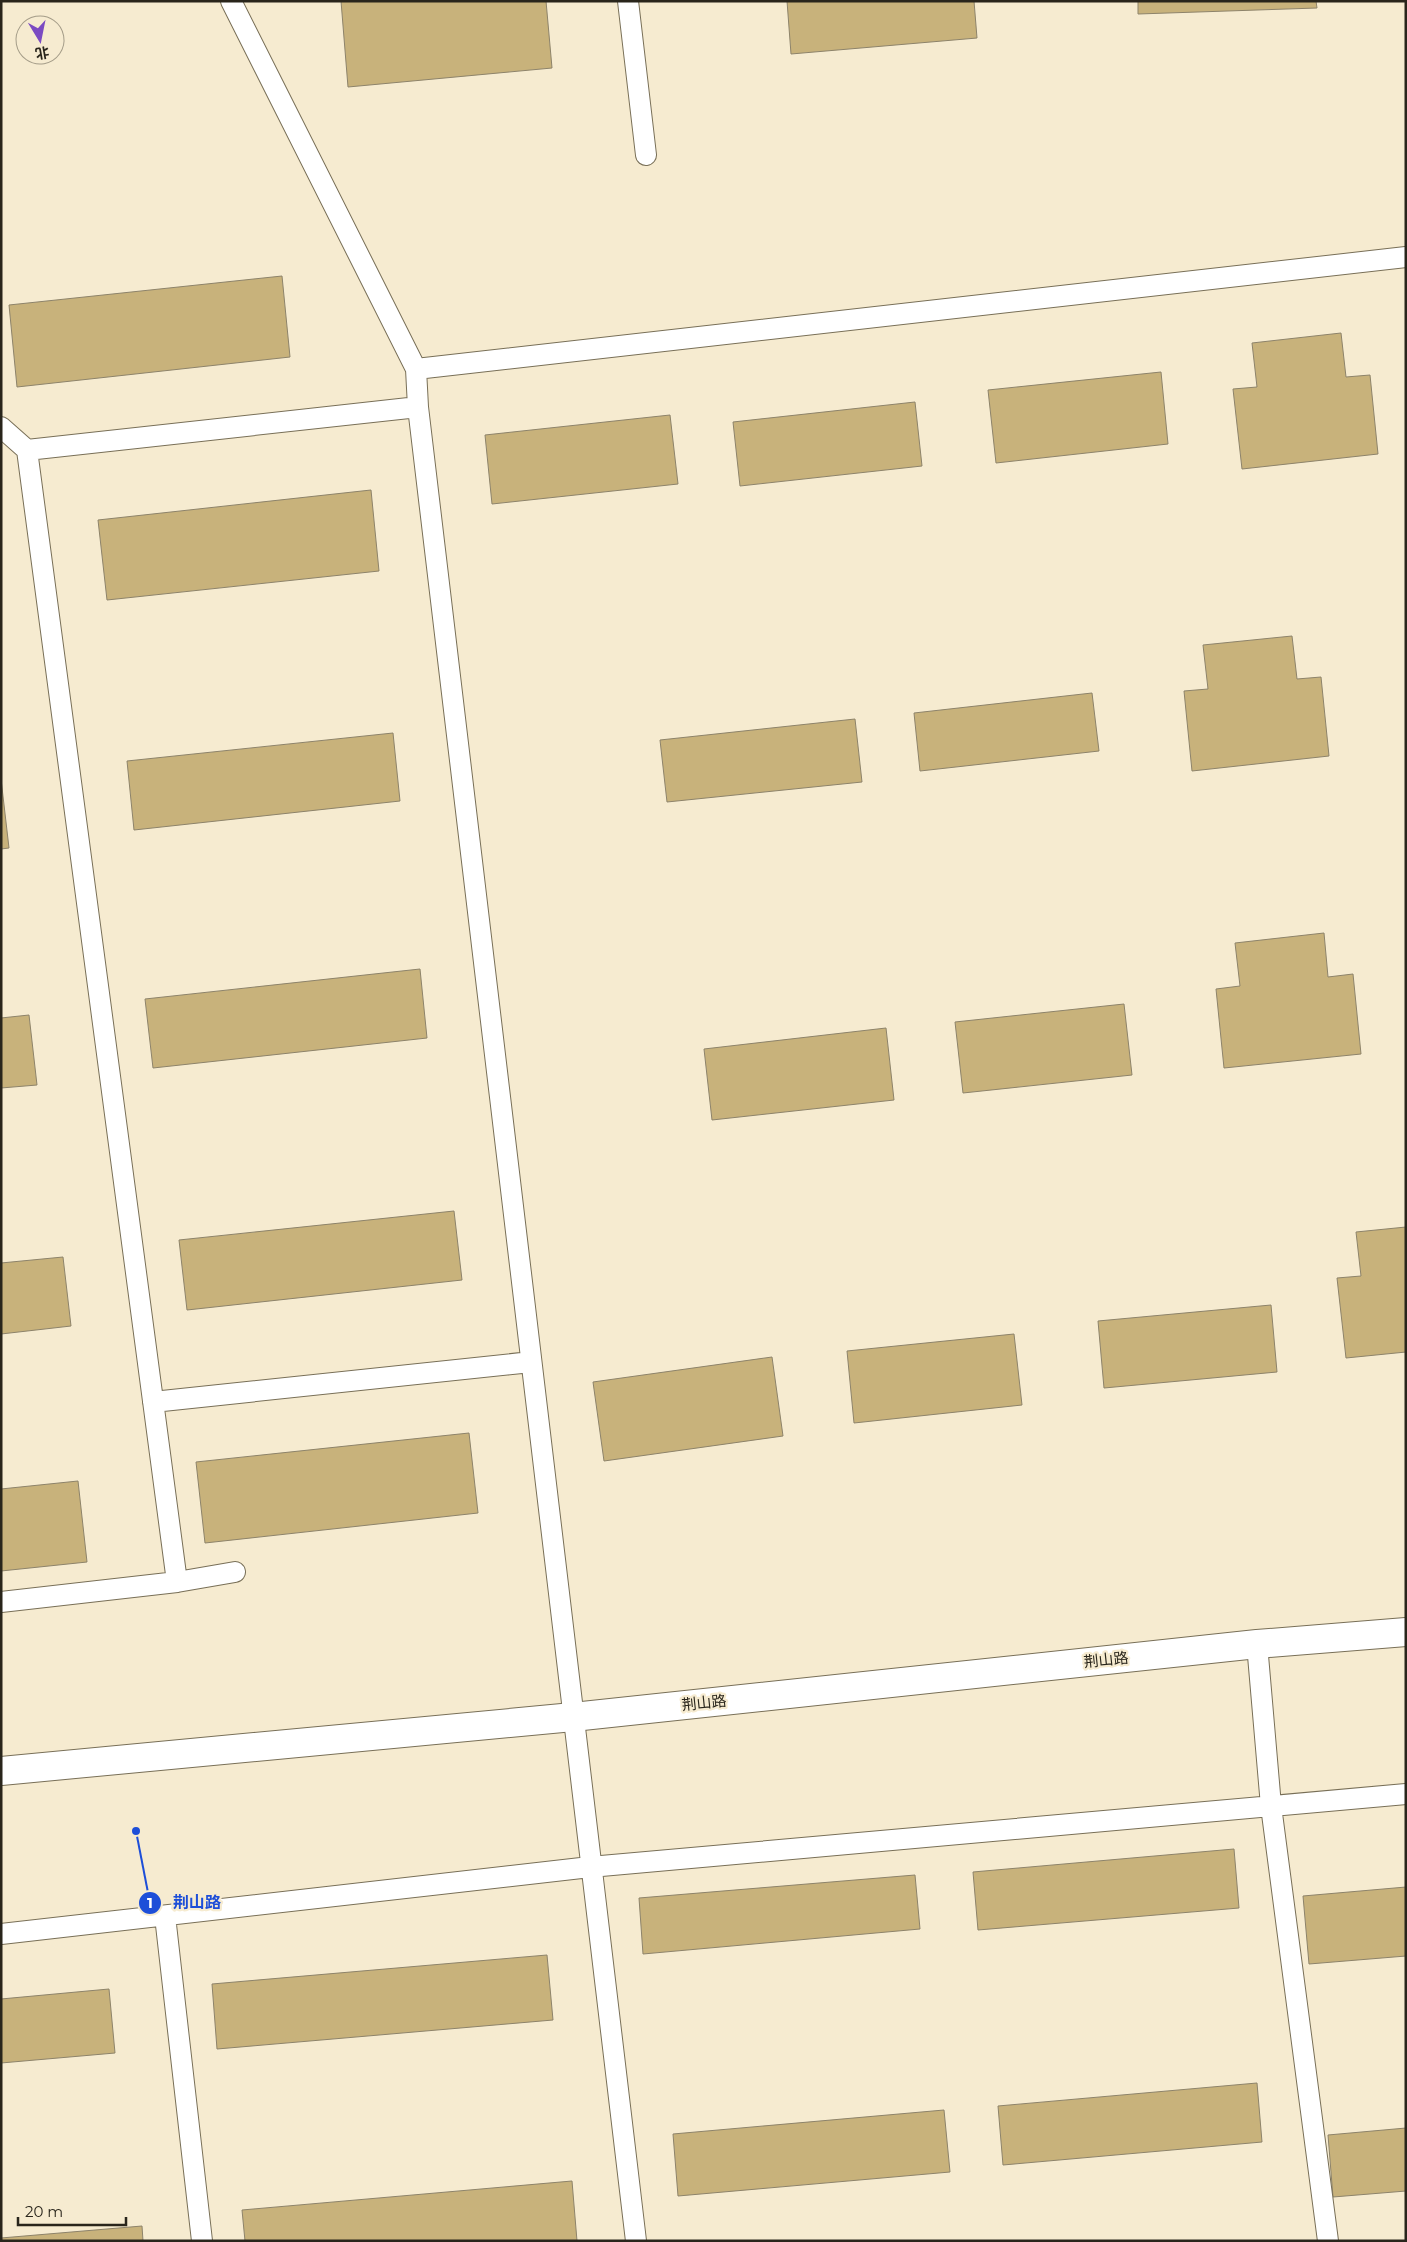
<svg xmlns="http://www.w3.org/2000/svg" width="1407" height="2242" font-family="Montserrat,'Noto Sans SC',sans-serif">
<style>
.building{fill:#c8b27b;stroke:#8d836a}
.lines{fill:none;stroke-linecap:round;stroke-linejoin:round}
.lane-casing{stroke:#786f57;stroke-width:22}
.secondary-casing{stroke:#786f57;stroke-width:30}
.lane{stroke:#fff;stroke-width:20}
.secondary{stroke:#fff;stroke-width:28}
.labels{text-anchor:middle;stroke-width:4.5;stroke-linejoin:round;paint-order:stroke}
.street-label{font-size:15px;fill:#29251b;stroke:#f6ebd0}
.leader{fill:none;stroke:#1d4ed8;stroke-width:2}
.callout-dot{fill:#1d4ed8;stroke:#f6ebd0;stroke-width:2}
.mark-label{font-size:15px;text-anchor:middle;font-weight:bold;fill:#fff}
.callout-label{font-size:16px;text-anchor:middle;font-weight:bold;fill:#1d4ed8;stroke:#f6ebd0;stroke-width:4.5;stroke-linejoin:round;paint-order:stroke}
</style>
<rect width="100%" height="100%" fill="#f6ebd0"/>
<path class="building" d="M341 1H546L552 68 348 87Z
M787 1H974L977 38 791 54Z
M1138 1H1316L1317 8 1138 14Z
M282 276 290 357 17 387 9 305Z
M1341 333 1346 377 1370 375 1378 454 1242 469 1233 389 1257 387 1252 343Z
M1161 372 1168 444 996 463 988 390Z
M915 402 922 466 740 486 733 422Z
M670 415 678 484 492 504 485 435Z
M371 490 379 571 107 600 98 520Z
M1292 636 1297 679 1321 677 1329 756 1192 771 1184 691 1208 689 1203 645Z
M1092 693 1099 751 920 771 914 713Z
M855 719 862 782 667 802 660 740Z
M393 733 400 801 134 830 127 761Z
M1 779 9 848 1 849Z
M1324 933 1328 977 1353 974 1361 1054 1224 1068 1216 989 1240 986 1235 943Z
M420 969 427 1038 153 1068 145 999Z
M1124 1004 1132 1075 963 1093 955 1022Z
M29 1015 37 1085 1 1088V1018Z
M886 1028 894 1100 712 1120 704 1049Z
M454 1211 462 1280 187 1310 179 1240Z
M1406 1227V1352L1346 1358 1337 1278 1361 1276 1356 1232Z
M63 1257 71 1326 1 1334V1263Z
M1271 1305 1277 1372 1104 1388 1098 1321Z
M1014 1334 1022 1405 854 1423 847 1351Z
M772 1357 783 1436 604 1461 593 1382Z
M469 1433 478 1513 205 1543 196 1462Z
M78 1481 87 1562 1 1571V1489Z
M1234 1849 1239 1908 978 1930 973 1872Z
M915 1875 920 1929 643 1954 639 1898Z
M1406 1887V1956L1309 1964 1303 1896Z
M547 1955 553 2020 217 2049 212 1984Z
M109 1989 115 2053 1 2063V1999Z
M1257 2083 1262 2142 1003 2165 998 2106Z
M944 2110 950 2172 678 2196 673 2134Z
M1406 2128V2191L1333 2197 1328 2135Z
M572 2181 577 2241H245L242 2210Z
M142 2226 143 2241H1V2238Z"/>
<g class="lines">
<g class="lane-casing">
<path id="lane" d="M231 1 416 369 418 407 636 2241
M628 1 646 155
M416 369 1406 257
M1 427 27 450
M153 1402 531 1362
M177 1582 27 450 418 407
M1 1602 177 1582 235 1572
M1257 1644 1271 1806 1328 2241
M165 1916 202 2241
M1 1934 590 1867 1406 1794"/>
</g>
<g class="secondary-casing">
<path id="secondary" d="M1 1771 573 1717 1257 1644 1406 1632"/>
</g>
<use href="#lane" class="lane"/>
<use href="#secondary" class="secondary"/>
</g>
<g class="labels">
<g class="street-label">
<text transform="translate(1106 1660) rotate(-6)" y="5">荆山路</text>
<text transform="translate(704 1703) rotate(-6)" y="5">荆山路</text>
</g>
</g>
<path class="leader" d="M136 1831L150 1903"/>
<g class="callout-dot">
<circle cx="136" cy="1831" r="5"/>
<circle cx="150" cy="1903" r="12"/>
</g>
<g class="mark-label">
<text x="150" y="1908">1</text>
</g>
<g class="callout-label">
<text x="197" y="1908">荆山路</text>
</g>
<rect width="1407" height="2242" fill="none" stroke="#29251b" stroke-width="5"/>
<g transform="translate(40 40) rotate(170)"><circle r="24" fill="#f6ebd0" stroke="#a49c88"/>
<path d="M0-4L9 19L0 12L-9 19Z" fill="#7b4ac2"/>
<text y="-8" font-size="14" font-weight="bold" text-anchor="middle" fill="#29251b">北</text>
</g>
<path d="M18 2217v8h108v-8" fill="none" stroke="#29251b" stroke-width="2.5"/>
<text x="25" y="2217" font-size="15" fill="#29251b" stroke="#f6ebd0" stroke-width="4" paint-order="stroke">20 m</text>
</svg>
